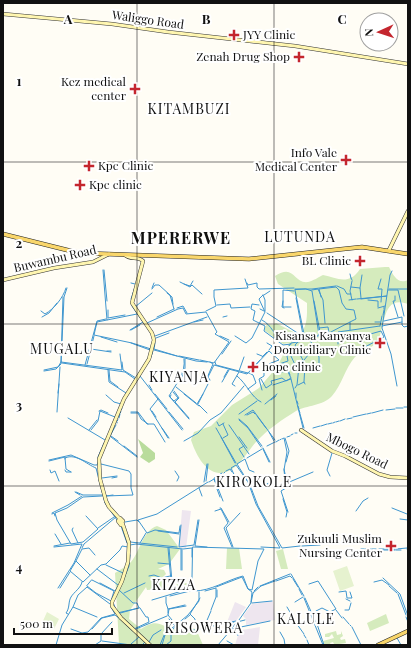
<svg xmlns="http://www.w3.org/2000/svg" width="411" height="648" font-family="'Playfair Display',serif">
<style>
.industrial{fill:#eee6ef}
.green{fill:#d5ebbd}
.forest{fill:#b9dc9c}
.pitch{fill:#e6f2cf}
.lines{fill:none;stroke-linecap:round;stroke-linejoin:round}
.stream{stroke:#3f96cf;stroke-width:1}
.secondary-casing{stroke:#333;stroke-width:4}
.primary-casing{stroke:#222;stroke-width:4.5}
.secondary{stroke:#fff6b0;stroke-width:3}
.primary{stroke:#f9d66b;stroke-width:3.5}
.grid{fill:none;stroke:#111;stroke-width:1;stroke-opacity:0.55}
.poi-dot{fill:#c4262e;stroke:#fff;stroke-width:1.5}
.labels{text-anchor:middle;stroke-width:4;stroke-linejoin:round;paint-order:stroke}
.street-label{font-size:12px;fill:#111;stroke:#fff}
.poi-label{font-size:12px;fill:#111;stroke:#fff;text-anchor:end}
.quarter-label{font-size:14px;letter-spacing:1px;fill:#111;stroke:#fff}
.district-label{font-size:16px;font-weight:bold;letter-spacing:1px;fill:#111;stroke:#fff}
.grid-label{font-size:13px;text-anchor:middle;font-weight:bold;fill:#111;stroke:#fff;stroke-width:4;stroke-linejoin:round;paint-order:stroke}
</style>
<rect width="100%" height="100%" fill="#fffdf5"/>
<path class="industrial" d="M182 510 191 511 186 548 179 547Z
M273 601 275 620 246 625V619L243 616 252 604Z
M235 602 246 607 236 621 227 622Z
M260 627 258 645H235L239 632 242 630Z"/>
<path class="green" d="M385 267H389C393 275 398 285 408 280V304C381 294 386 328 377 342 373 348 361 351 355 357 345 368 342 385 332 396 323 406 307 405 296 411 283 419 267 430 257 441 247 451 237 474 219 473 204 472 195 452 191 440L194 432 211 426 232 405 259 388 277 367 289 343 283 344 264 330 267 324 273 325 276 323 299 335C308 327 307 314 307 303L278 284 275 276C295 263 293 284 308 282 313 281 319 277 323 275 337 278 349 286 360 269Z
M157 526 166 530 180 549 169 564 158 569 164 570 166 574 162 578 163 589 147 590 146 587 130 610 129 619 141 629C159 617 159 627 177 629 184 630 189 627 196 629L203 645H121L119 644 115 573C121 569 127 566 131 562 141 550 142 531 157 526Z
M227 548H239L242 569H226Z
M283 549 288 569H281L276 551Z
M177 582 192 584V589L176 591Z
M386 614 389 623 370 631 367 623Z
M336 631 337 635 341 634V631L343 636 340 638 341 640 345 639 346 643 332 645 334 644 333 642 330 643 331 645H324L323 641 334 638 332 634 329 637H325V634Z"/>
<path class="forest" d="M138 439 155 453V459L149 463 140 457 143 453Z"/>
<path class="pitch" d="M347 566 354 586 340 591 333 571Z
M47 612 59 619 54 629 42 623Z"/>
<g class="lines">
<path class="stream" d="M103 270 107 320 137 314
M104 270 107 301
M392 271 390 275 382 328 391 354 397 386
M350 274 351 278
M351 278 352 280
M381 279 378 289H382L381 302
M352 281 350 291 352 300
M180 282 190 287 192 285 202 294
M131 283 135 284
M247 283 248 285 257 283V287L259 289 294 288
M184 284 190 286 193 281
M337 286 344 289 347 294H351
M351 287 360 288 361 298
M152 288 154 283
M360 288 362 275
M152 289 155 285H159L170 295 174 309
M295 289H312L336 286
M306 289 312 291 319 335 305 339 295 290Z
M389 289H408
M312 290 318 289 323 300 325 323
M388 290H398L404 316
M167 293 172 297 173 304
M263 295 265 300V311
M264 295 270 291
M395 296V301H393L398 317
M321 297 319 289 336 287 339 290 342 303 346 309 354 310 356 319 350 322
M296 298 304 340
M131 299 135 287
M357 299 387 296 361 299
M349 300 356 299
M368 300 378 301V307
M283 301 282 307 284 308
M314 301 320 332
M217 305 230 304 231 308 250 307
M259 305 252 304 251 309 255 311 253 320 265 326 264 331 283 345 291 344
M132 306 145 325
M135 307 152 293
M291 307H283V290L294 291
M177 308 183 306 187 313
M378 308 385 306
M260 309 264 311
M384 309V307
M108 310V318L125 315
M41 311 45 314C54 309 63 298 66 288
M206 311 216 306 214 297V290L248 288 245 279
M267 313 302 336
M383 315 384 310
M42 317 49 313 57 303
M157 317 174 309
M223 317 227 316
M107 320 97 322 94 335 132 343 151 349
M262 320C273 326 273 335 282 341L290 332 292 337 302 336
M384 321 402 317V325L404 327 408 326
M194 322 203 320
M375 322H380
M147 323 178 309 183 308 186 314 206 312 217 332 215 334 229 342 214 363 200 360
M380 326 382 316
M382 326 402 322
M319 328 328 327 329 333 350 322V330
M130 330 143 322
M131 330 140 325
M155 336 207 317
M220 336 229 340
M235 336 246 343 252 338 265 312 259 299 263 295
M101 337 117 342
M360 337 381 331 384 337 361 349V352
M156 338 169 333
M311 340 320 335
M299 341 295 345 305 364 304 382
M131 343 150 350
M155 343 154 349 177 356
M267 343 272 346 269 350
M338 344V332L380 326
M272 346 280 353
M91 348 94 336
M315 349 319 357V363
M154 350 196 361 207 362
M107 351H111
M222 354 231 341
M257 354 262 356
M290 354 297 369
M179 356 199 360
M151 357 153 351
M262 357 267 352
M184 359C186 373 176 384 169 396L189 419
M61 362 122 370 120 354
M122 362 123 370 136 378
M215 362 216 365 239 371 244 357
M62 363 125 372 135 379
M87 364 91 349 111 352
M85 365 97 321 106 319
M287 367 290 375
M252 369 260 360
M44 370 58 367 61 362 63 297
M108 370 109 382 126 393
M109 370 110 381 118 387
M44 371 56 369 61 364 64 297 67 288
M240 371 248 373
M281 372 288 371
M140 376 182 430
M237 376C247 384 251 397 261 402
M182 377 185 368V359
M224 377 228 370
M207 378 213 364 210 362
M261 379 266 388 272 384 271 381 282 378 286 381 291 378 284 364
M291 379 303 428
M222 382 229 370
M149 385 152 390
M273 385 291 379
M298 385 304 382 305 384
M235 386 232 384 239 372
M176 387 196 403
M248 389 256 383 253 375 249 373
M262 390 259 379 264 376V369L288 361 287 356 290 354 287 349 291 343 310 340 314 348 299 366 297 385 295 388
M174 391 179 398 175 402 189 418
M58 393 59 384
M296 393V398
M155 394 167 409
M184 394 199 406
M106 395 114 402 121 404
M171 395 170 397 174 401 178 398 173 392
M158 399 150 409 168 438
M271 400 276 396
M297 401 298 404
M197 404 203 394
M198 404 210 380 208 377 214 365 247 374 269 351 279 360 271 363 263 368
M265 404 277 394
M199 405 207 413
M298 406 299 409
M404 407H408
M396 408H403
M121 410 122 409
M299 410 300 413
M386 410 395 409
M99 411 101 410 108 413
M152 411 156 417
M57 412 60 367
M131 412H138L147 424H154L165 442
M169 412 183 429
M120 413 121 412
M131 413H138L141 419 148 424
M372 413 383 410
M239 414 257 401
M300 414 304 428
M367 414 371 413
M245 415 253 410 275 440
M247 415 253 412 255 414
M257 416 266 428
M353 417 366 414
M68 418 105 440
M119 418 120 414
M239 419 247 426 262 446
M347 419 352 418
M239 420 248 428 261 447
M117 421 118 420
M340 421 345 419
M217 422 219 426 224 423
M336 422 339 421
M117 423V422
M333 423 335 422
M223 424 228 435 223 438
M328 424 332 423
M229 425 249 454
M321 426 327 424
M162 428 169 438
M216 428 236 463
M313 428 320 426
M89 430 97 420
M91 430 98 421 100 411 115 417
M269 432 274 441
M295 433H297
M303 433 311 438
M291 435 293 434
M111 436 118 441
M111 437 137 457
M221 437 235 463
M239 437 247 448
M287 437 290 436
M109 438 116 425
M285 438 289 451 286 462
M282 439 284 438 287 452 284 470 286 488 281 491 288 512
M280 440 281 439
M184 441 198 433 210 420 221 413 244 386
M276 442 279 440
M124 446 137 456
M267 446 275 442
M263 448 270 462
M263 449 269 462
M98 457 104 443
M244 457 239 449 244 446
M247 458 262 449
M49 460 71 455 94 465H97L98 462
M49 461 65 457V459
M101 464 129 471 131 474V488L133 495 106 496
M284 469 287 483 313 472
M50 470 51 473 55 471 59 481
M65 470 66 472H71
M175 471 179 477 177 481
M226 471 230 469 232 472
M71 472 66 469 65 458C76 453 86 464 96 468L105 503 117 520
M254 472 249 470 245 459 237 464 250 485 258 506 282 548 300 546
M222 473 214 478 223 501
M224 473 225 472
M330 476 327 470 332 453
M102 478 117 476
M112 478 117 477
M206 481 208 464
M204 482 207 464
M209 482 214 479 215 482
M262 486 272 482
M233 487 238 483 231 468 236 465 248 482 256 504 280 548 261 547
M260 487 273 482
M199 488 202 496
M217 489 220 497
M75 492 80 495
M76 492 83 495H102
M106 496 113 495
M283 499 287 512 286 517
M220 508H221L229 522
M392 508 407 514
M215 511 221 509 228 523 224 528 232 547
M356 511 363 501 368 498
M52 513 68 505 82 496
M52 514 54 513 55 516
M86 516 98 529 83 542 71 544 57 520 55 513 67 508 83 497 102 496
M400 519 408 520
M199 520 195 546 207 547
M125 522 137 520 139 522
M181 525 179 547 194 545 198 520
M121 526 127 543
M180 526 179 533 155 530 147 533 138 520 157 514 208 482
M73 528 72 530 78 543
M98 528 114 517
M158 531 179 534
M55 534 61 544
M130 542 177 547
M140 543 146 533
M130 545 136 544 183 549 192 548V557
M54 546 70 543
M302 546 320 545
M54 547 82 544 74 563 58 588
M193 547 264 549 258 561 252 590 248 589 243 576C227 580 211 591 194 591L192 587Z
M233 547 226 528 240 513
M82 548 84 544 116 517
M168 548 171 581
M169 548 172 581
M181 549V570
M361 549H364
M365 549H371
M372 549H376
M379 549H391
M392 549H395
M396 549 407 548
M407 549H408
M182 550V570
M364 550H390
M392 550H395
M396 550H401
M76 561 82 549 89 548 95 555
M158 563 169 564
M106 565 123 573
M97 569 118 585
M291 574 304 596
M90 575 76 561 70 571 83 582 101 565 106 564 120 550 122 546 128 547
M149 576 154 575 162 578 170 576
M383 578 400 594 408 616
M293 579 298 587
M92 580 114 591 111 601 96 593 87 586Z
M123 581 129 566 130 555
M276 581 290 576 292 578
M374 582 382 580 389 585
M100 583 115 591 118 586
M309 584 318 581 336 609 330 612 322 608 316 611
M260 586 290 574
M389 586 397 593
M216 587 242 577 248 589 252 592 251 602
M60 588 70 572
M299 589 302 595
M119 590 133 603H137L139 608 117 613 113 602Z
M217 590V597
M205 591 216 588V597L211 610
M254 591 258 587
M339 592 346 591 347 598H352L350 592
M124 593 145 583
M398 594 406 615
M170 596 190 591
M166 597V603L168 609 185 605
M200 598 190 614 195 619V623L205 625 211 611
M304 598 323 645
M305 598 313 616
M346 599 350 601
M152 600 192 588
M295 602 303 597
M252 603 272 601
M73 607 78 595 87 587 110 604
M287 607 294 619
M140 608 146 617H148L149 622 134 629 118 614Z
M168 609V613
M336 610 342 618
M345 610H349L351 603
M68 614 66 613C70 608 68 602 71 597 74 592 81 588 82 582
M168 615 176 625 188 615 199 601V592
M168 615 169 609 186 606
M313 616 316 622
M343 617 349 624
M406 617 408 622
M185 619 190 615
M239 620 251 603 253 593 261 586 275 581
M294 620 304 634
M180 623 185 630
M125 624 133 631
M317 624 324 645
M205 625 208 627 234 622
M350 625 351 626
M211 626 236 621
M352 627 361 645
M71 629 82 633 88 632 101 618 115 614 111 607
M92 629 102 618 115 615 120 619
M136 629 167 616
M231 629 270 621
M231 629 237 622 245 620
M172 630 182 621
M236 630 237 635H238
M167 631 175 626 169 619
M280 632 284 639 285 645
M304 635 306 638
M143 637 148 642
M397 638 401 645
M307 640 309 645
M102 641 131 645
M227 641 234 645
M149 642 153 635 161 630
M131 644 139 637
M56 645 62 625 73 607 97 617
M95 645 101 641V634L112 622
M142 645 145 642
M160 645 165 633
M162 645 165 635 172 630
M166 645 171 641V634L200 629
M218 645 230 631"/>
<g class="secondary-casing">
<path id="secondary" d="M3 14 112 24 168 32 295 46 408 64
M389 250 408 211
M3 280 54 268 93 262 109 254
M301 430 332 451 345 456 379 474 390 477 408 478
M119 518 109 507 106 501 100 479 99 459 124 399 149 359 154 340 152 333 132 303 143 261C138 256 130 260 125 255
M120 522 123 521 120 518 118 521 121 525
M122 522 129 543 128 562 122 581 112 602V606L121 618 150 645"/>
</g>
<g class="primary-casing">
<path id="primary" d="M3 234 79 253 249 259 362 247 408 254
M378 645 408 631"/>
</g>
<use href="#secondary" class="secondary"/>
<use href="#primary" class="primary"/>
</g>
<path class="grid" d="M137 3V645M274 3V645M3 162H408M3 324H408M3 486H408"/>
<g class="poi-dot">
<path d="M232 29h4v4h4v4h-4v4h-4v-4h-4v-4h4z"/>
<path d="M297 51h4v4h4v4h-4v4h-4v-4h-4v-4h4z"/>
<path d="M133 83h4v4h4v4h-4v4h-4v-4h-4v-4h4z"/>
<path d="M344 154h4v4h4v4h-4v4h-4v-4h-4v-4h4z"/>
<path d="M87 160h4v4h4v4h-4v4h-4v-4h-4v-4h4z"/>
<path d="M78 179h4v4h4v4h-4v4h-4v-4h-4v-4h4z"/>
<path d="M358 255h4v4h4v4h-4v4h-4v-4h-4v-4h4z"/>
<path d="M378 337h4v4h4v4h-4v4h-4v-4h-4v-4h4z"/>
<path d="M251 361h4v4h4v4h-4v4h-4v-4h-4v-4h4z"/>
<path d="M389 540h4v4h4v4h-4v4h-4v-4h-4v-4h4z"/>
</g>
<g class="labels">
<g class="street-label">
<text transform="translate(148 20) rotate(8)" y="4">Waliggo Road</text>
<text transform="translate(55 259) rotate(-13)" y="4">Buwambu Road</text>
<text transform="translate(357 451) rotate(26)" y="4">Mbogo Road</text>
</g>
<g class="poi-label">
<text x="243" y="39" text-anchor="start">JYY Clinic</text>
<text x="290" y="61">Zenah Drug Shop</text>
<text x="126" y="86">Kez medical<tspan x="126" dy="14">center</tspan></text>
<text x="337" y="157">Info Vale<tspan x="337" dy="14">Medical Center</tspan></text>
<text x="98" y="170" text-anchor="start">Kpc Clinic</text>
<text x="89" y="189" text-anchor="start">Kpc clinic</text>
<text x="351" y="265">BL Clinic</text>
<text x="371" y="340">Kisansa Kanyanya<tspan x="371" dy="14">Domiciliary Clinic</tspan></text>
<text x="262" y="371" text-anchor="start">hope clinic</text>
<text x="382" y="543">Zukuuli Muslim<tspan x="382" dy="14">Nursing Center</tspan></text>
</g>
<g class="quarter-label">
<text x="189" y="114">KITAMBUZI</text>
<text x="300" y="242">LUTUNDA</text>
<text x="62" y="354">MUGALU</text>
<text x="179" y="382">KIYANJA</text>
<text x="254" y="487">KIROKOLE</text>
<text x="174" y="590">KIZZA</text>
<text x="306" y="624">KALULE</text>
<text x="204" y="633">KISOWERA</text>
</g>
<g class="district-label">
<text x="181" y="244">MPERERWE</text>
</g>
</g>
<g class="grid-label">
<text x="68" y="24">A</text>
<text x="206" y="24">B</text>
<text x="342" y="24">C</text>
<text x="19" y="86">1</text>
<text x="19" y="248">2</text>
<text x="19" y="410">3</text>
<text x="19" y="572">4</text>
</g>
<rect width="411" height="648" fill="none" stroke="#111111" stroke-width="8"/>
<g transform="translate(379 32) rotate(267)"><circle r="19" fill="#ffffff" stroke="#a0a0a0"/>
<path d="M0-3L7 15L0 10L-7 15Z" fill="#c4262e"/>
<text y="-6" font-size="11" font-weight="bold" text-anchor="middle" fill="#111111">N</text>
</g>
<path d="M14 628v6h98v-6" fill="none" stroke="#111111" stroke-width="2"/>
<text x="20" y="628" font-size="12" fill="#111111" stroke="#ffffff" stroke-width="3" paint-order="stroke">500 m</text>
</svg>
